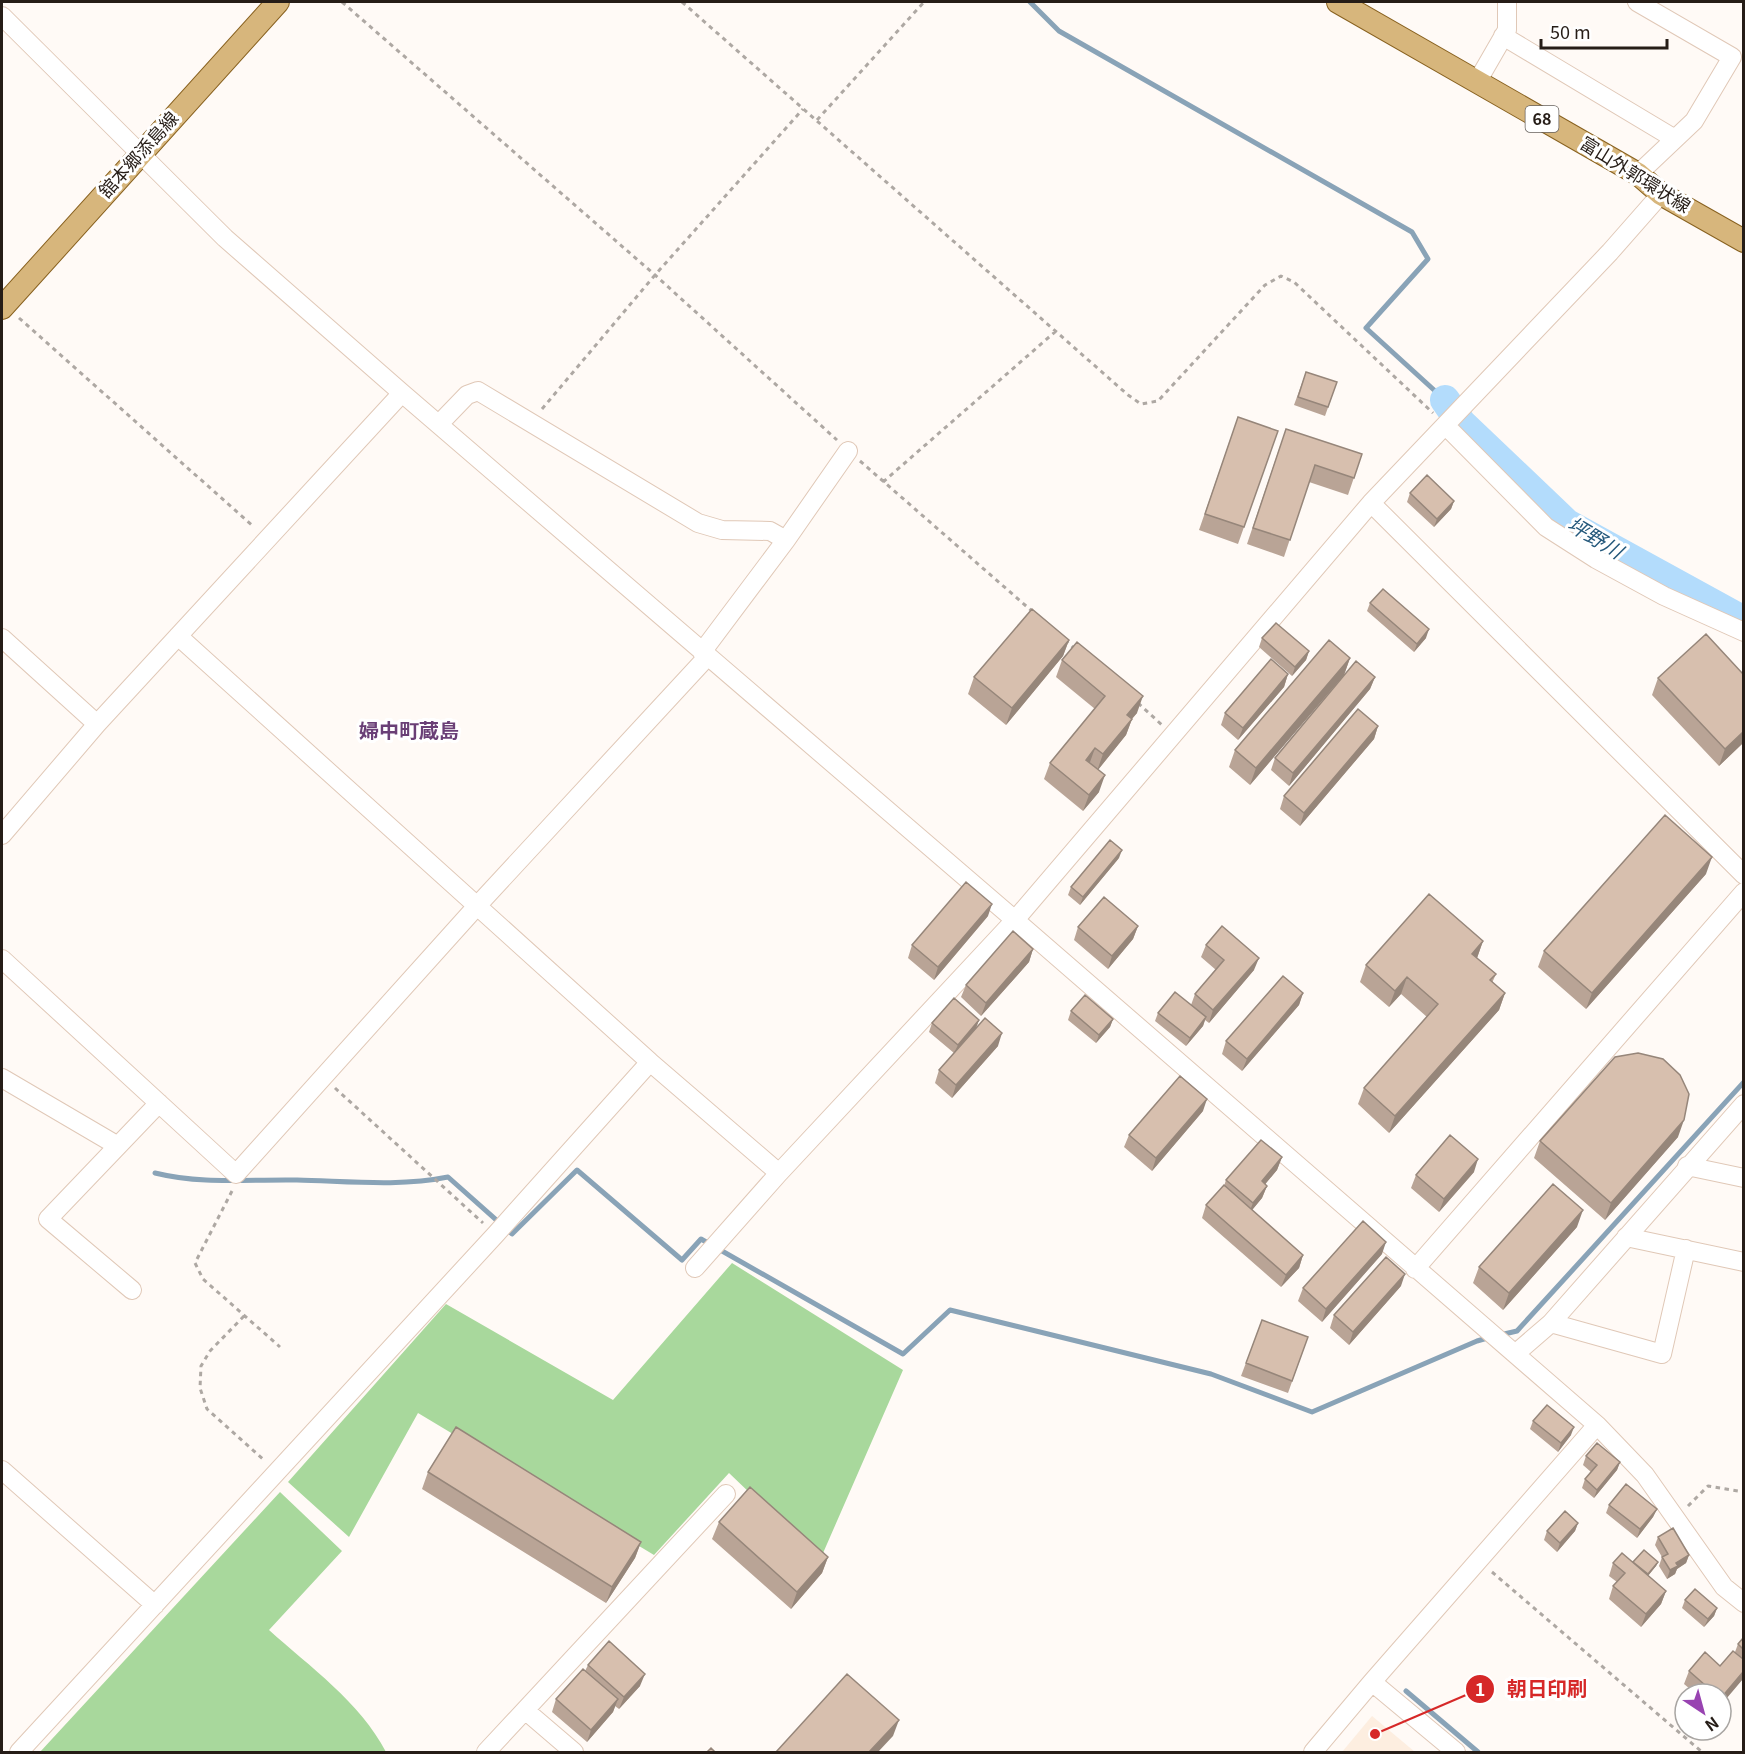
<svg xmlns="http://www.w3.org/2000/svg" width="1745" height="1754" font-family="Georgia,'Noto Sans JP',serif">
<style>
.industrial{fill:#fdeee0}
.green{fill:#a8d89c}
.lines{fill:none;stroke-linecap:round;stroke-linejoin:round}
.stream{stroke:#89a3b7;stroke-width:5}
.river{stroke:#b3dcfc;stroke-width:30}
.minor-casing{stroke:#e0c8b7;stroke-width:20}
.major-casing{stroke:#88611f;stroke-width:24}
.path{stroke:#aea8a3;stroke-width:3;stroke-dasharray:4.5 4.5;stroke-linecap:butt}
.minor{stroke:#fff;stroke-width:18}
.major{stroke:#d7b67c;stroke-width:22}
.wall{fill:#b9a496}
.shaded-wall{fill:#96867a}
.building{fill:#d7bfae;stroke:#96867a;stroke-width:1.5}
.labels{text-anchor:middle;stroke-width:6;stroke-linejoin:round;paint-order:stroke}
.shield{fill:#fff;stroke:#67615d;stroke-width:1.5}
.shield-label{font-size:16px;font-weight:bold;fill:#261d17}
.street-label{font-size:18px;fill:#261d17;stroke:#fff}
.water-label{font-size:20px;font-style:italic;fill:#24587b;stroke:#fff}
.neighbourhood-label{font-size:20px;font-weight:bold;fill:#6a3f76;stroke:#fff}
.leader{fill:none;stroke:#d62828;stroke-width:2}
.callout-dot{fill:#d62828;stroke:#fff;stroke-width:2}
.mark-label{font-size:18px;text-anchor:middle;font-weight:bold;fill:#fff}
.callout-label{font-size:20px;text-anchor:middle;font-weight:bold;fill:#d62828;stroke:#fff;stroke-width:6;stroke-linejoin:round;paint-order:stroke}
</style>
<rect width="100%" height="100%" fill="#fffaf6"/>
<path class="industrial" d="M1372 1716 1415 1752H1342Z"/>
<path class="green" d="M732 1263 903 1370 820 1560 729 1473 654 1555 418 1413 349 1537 288 1482 446 1304 613 1400Z
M280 1492 342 1551 269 1630C310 1667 360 1702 386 1752H40Z"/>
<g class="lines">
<path class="stream" d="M1030 2 1059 31 1412 232 1428 259 1366 328 1445 400
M155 1173C204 1185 247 1179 297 1180 346 1181 399 1187 448 1177L512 1234 577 1170 682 1260 701 1239 903 1354 950 1310 1211 1374 1312 1412 1477 1341 1491 1337
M1500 1335 1517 1331 1744 1082
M1406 1691 1478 1752"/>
<path class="river" d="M1445 400 1461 423 1567 524 1744 621"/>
<g class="minor-casing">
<path id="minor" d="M1637 2 1732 57 1694 121 1638 174
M2 16 225 238 402 393 1015 920 1597 1425 1645 1475 1724 1587 1744 1603
M1503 36 1675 139
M1477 82 1507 30V2
M439 424 467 395 478 391 698 523 722 530 770 531 786 540 702 652
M1446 426 1546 527 1596 559 1664 596 1744 632
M1371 503 1744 875
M786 540 848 451
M178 636 650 1062 779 1173 1015 920 1371 503 1610 252 1661 194
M2 638 97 724
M2 835 97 724 402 393
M2 959 236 1174 476 907 708 656
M2 1078 118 1146
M1687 1166 1744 1178
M1626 1237 1744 1262
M695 1268 779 1173
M1415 1269 1744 892
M132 1290 48 1219 159 1103
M1551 1323 1662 1354 1686 1249
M1515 1354 1551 1323 1744 1104
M2 1470 155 1605
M1372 1682 1456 1752
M526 1711 574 1752
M19 1752 496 1234 650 1062
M486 1752 726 1494
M1313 1752 1372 1682 1597 1425"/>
</g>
<g class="major-casing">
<path id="major" d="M1338 2 1638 174 1661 194 1744 241
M2 308 278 2"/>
</g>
<path class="path" d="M342 2 655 275 837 440
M682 2 1128 395 1141 404 1158 401 1265 285 1281 276 1294 282 1433 413
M817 120 924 2
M19 318 254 527
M542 409 655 275 803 109
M860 461 1033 612
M883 482 1056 331
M1065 640 1076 650
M1138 703 1162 725
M335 1088 483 1223
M232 1191 195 1263 203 1279 280 1347
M244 1316 210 1351 201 1366 200 1388 207 1409 265 1461
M1688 1506 1708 1486 1744 1492
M1492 1572 1702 1752"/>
<use href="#minor" class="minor"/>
<use href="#major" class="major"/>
</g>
<path class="wall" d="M1306 372 1337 382 1325 416 1294 405Z
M1238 417 1278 431 1238 544 1199 530Z
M1280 446 1362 454 1348 495 1309 482 1284 557 1247 544Z
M1410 493 1454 501 1451 509 1434 527 1407 502Z
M1370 603 1426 638 1414 652 1367 611Z
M1262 638 1309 651 1306 660 1292 676 1259 647Z
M1069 640 1063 656 1006 725 968 694 974 677Z
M1350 658 1344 675 1250 785 1229 767 1235 750Z
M1062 660 1137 713 1132 719 1126 735 1098 770 1099 792 1083 811 1044 779 1050 763 1095 709 1056 677Z
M1288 674 1284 687 1238 740 1221 725 1225 713Z
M1743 674V746L1742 744 1719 766 1652 695 1658 678Z
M1375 677 1370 689 1289 786 1271 770 1275 758Z
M1378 726 1374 739 1300 826 1280 809 1284 796Z
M1119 858 1080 905 1068 895 1071 887Z
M1706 874 1586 1009 1538 967 1544 951Z
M988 916 934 980 908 958 912 945Z
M1138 926 1133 939 1108 969 1074 940 1078 927Z
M1483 941 1477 958 1496 974 1492 983 1505 993 1499 1010 1389 1133 1358 1104 1364 1088 1427 1017 1401 994 1389 1007 1360 982 1366 965Z
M1206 945 1254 970 1209 1023 1205 1020 1203 1026 1186 1046 1155 1021 1158 1013 1191 1005 1195 994 1216 970 1201 957Z
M1033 949 1029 962 981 1016 961 997 966 985Z
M1303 993 1299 1005 1242 1071 1222 1054 1226 1041Z
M1071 1011 1113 1019 1110 1027 1096 1043 1068 1020Z
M979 1020 976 1028 998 1046 952 1098 935 1083 939 1070 954 1053 929 1032 932 1023Z
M1203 1111 1152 1171 1124 1147 1129 1135Z
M1678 1137 1605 1220 1534 1158 1540 1141Z
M1282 1157 1277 1170 1265 1184 1267 1186 1262 1198 1252 1210 1303 1255 1299 1268 1281 1287 1202 1218 1206 1205 1224 1186 1226 1180Z
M1474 1172 1439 1212 1411 1188 1416 1175Z
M1577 1227 1503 1310 1473 1283 1479 1267Z
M1382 1254 1322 1322 1298 1301 1303 1288Z
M1401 1286 1349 1345 1330 1328 1334 1315Z
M1262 1320 1308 1337 1288 1393 1241 1376Z
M1533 1421 1571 1435 1558 1452 1530 1429Z
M1586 1456 1620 1462 1617 1470 1594 1498 1582 1488 1585 1479 1591 1472 1583 1465Z
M428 1472 641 1542 635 1558 606 1603 422 1489Z
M1609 1505 1657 1509 1653 1517 1637 1538 1606 1513Z
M719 1522 828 1557 822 1573 791 1609 712 1539Z
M1578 1523 1575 1531 1557 1552 1544 1540 1547 1531Z
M1658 1537 1689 1555 1686 1563 1677 1569 1675 1574 1667 1579 1659 1566 1662 1557 1655 1545Z
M1658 1562 1656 1566 1648 1576 1666 1591 1661 1604 1641 1627 1609 1599 1613 1586 1617 1582 1609 1576 1613 1563Z
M1685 1600 1717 1608 1714 1616 1704 1627 1682 1608Z
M1743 1638V1672L1721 1694H1696L1684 1684 1689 1671 1720 1666 1735 1652 1738 1644Z
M588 1665 640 1686 619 1709 615 1706 613 1712 587 1742 552 1712 556 1699 585 1671Z"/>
<path class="shaded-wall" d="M1454 501 1451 509 1434 527 1437 519Z
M1429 629 1426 638 1414 652 1417 644Z
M1069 640 1063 656 1006 725 1012 708Z
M1309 651 1306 660 1292 676 1295 667Z
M1350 658 1344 675 1250 785 1256 768Z
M1288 674 1284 687 1238 740 1243 728Z
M1375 677 1370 689 1289 786 1293 773Z
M1143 696 1137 713 1121 731 1127 715Z
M1132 719 1126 735 1097 771 1103 754Z
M1378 726 1374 739 1300 826 1304 813Z
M1743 732V740L1742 744 1719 766 1725 749Z
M1095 748 1089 765 1086 760Z
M1105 775 1099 792 1083 811 1089 795Z
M1122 850 1119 858 1080 905 1083 897Z
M1712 857 1706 874 1586 1009 1592 993Z
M992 904 988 916 934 980 938 967Z
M1138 926 1133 939 1108 969 1112 956Z
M1483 941 1477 958 1472 954Z
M1033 949 1029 962 981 1016 986 1003Z
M1259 958 1254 970 1209 1023 1213 1010Z
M1407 977 1401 994 1389 1007 1395 991Z
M1303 993 1299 1005 1242 1071 1247 1059Z
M1505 993 1499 1010 1389 1133 1395 1116Z
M1206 1017 1203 1026 1186 1046 1190 1038Z
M1113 1019 1110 1027 1096 1043 1099 1035Z
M979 1020 976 1028 954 1053 958 1045Z
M1002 1033 998 1046 952 1098 956 1085Z
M1207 1099 1203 1111 1152 1171 1156 1158Z
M1684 1120 1678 1137 1605 1220 1611 1203Z
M1282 1157 1277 1170 1257 1194 1262 1181Z
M1478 1159 1474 1172 1439 1212 1444 1199Z
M1267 1186 1262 1198 1248 1215 1253 1203Z
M1583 1210 1577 1227 1503 1310 1509 1293Z
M1386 1242 1382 1254 1322 1322 1326 1309Z
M1303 1255 1299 1268 1281 1287 1286 1275Z
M1405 1274 1401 1286 1349 1345 1353 1332Z
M1574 1427 1571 1435 1558 1452 1561 1443Z
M1620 1462 1617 1470 1594 1498 1597 1490Z
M1657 1509 1653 1517 1637 1538 1640 1529Z
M1578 1523 1575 1531 1557 1552 1560 1543Z
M641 1542 635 1558 606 1603 612 1587Z
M1689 1555 1686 1563 1677 1569 1675 1574 1667 1579 1670 1570 1676 1563Z
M828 1557 822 1573 791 1609 797 1592Z
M1658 1562 1656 1566 1646 1578 1648 1574Z
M1666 1591 1661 1604 1641 1627 1646 1614Z
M1717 1608 1714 1616 1704 1627 1708 1619Z
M1743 1672V1679L1721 1705V1698Z
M645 1674 640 1686 619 1709 624 1697Z
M618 1699 613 1712 587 1742 591 1730Z
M899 1720 893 1736 878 1752H869Z"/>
<path class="building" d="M1306 372 1337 382 1328 407 1298 397Z
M1238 417 1278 431 1244 527 1205 514Z
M1286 429 1362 454 1354 478 1315 465 1290 540 1253 528Z
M1427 475 1454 501 1437 519 1410 493Z
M1383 589 1429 629 1417 644 1370 603Z
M1032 609 1069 640 1012 708 974 677Z
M1276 623 1309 651 1295 667 1262 638Z
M1706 634 1743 674V732L1725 749 1658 678Z
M1329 640 1350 658 1256 768 1235 750Z
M1077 642 1143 696 1127 715 1132 719 1103 754 1095 748 1086 760 1105 775 1089 795 1050 763 1105 696 1062 660Z
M1271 659 1288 674 1243 728 1225 713Z
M1356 661 1375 677 1293 773 1275 758Z
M1358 709 1378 726 1304 813 1284 796Z
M1665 815 1712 857 1592 993 1544 951Z
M1110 840 1122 850 1083 897 1071 887Z
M966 882 992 904 938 967 912 945Z
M1429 894 1483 941 1472 954 1496 974 1490 980 1505 993 1395 1116 1364 1088 1438 1004 1407 977 1395 991 1366 965Z
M1104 897 1138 926 1112 956 1078 927Z
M1222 926 1259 958 1213 1010 1195 994 1224 960 1206 945Z
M1013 931 1033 949 986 1003 966 985Z
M1283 976 1303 993 1247 1059 1226 1041Z
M1175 992 1206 1017 1190 1038 1158 1013Z
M1085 995 1113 1019 1099 1035 1071 1011Z
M954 998 979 1020 958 1045 932 1023Z
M985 1018 1002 1033 956 1085 939 1070Z
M1638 1053 1663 1059 1680 1075 1689 1094 1684 1120 1611 1203 1540 1141 1615 1057Z
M1180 1076 1207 1099 1156 1158 1129 1135Z
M1450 1135 1478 1159 1444 1199 1416 1175Z
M1261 1140 1282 1157 1262 1181 1267 1186 1253 1203 1226 1180Z
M1553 1184 1583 1210 1509 1293 1479 1267Z
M1224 1185 1303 1255 1286 1275 1206 1205Z
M1363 1221 1386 1242 1326 1309 1303 1288Z
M1386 1257 1405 1274 1353 1332 1334 1315Z
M1262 1320 1308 1337 1292 1381 1246 1363Z
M1547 1405 1574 1427 1561 1443 1533 1421Z
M456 1427 641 1542 612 1587 428 1472Z
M1597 1443 1620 1462 1597 1490 1585 1479 1597 1465 1586 1456Z
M1626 1484 1657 1509 1640 1529 1609 1505Z
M750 1487 828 1557 797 1592 719 1522Z
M1565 1511 1578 1523 1560 1543 1547 1531Z
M1673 1528 1689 1555 1676 1563 1678 1566 1670 1570 1662 1557 1668 1554 1658 1537Z
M1644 1550 1658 1562 1648 1574 1633 1562Z
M1622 1553 1666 1591 1646 1614 1613 1586 1625 1573 1613 1563Z
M1695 1589 1717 1608 1708 1619 1685 1600Z
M1743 1638V1649L1738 1644Z
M609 1641 645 1674 624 1697 588 1665Z
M1733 1651 1743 1659V1672L1721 1698V1694H1697L1705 1685 1689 1671 1705 1652 1720 1666Z
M583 1669 618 1699 591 1730 556 1699Z
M847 1674 899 1720 869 1752H776Z
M711 1748 715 1752H707Z"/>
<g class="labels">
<rect class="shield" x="1525.5" y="106" width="33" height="26" rx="4.5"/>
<g class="shield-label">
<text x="1542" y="125">68</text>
</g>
<g class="street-label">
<text transform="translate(139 155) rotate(-48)" y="6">舘本郷添島線</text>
<text transform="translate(1635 175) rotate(32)" y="6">富山外郭環状線</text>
</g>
<g class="water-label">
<text transform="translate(1595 538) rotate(31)" y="7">坪野川</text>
</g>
<g class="neighbourhood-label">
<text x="409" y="738">婦中町蔵島</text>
</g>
</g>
<path class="leader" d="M1375 1734L1480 1689"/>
<g class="callout-dot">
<circle cx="1375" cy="1734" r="6"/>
<circle cx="1480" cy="1689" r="15"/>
</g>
<g class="mark-label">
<text x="1480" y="1696">1</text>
</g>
<g class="callout-label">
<text x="1547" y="1696">朝日印刷</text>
</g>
<rect width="1745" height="1754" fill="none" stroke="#261d17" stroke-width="6"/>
<g transform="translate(1703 1712) rotate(144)"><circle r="28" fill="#ffffff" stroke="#a8a5a2" stroke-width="1.5"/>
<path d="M0-4.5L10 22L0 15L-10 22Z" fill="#9843b1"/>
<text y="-9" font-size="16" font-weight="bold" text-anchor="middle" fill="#261d17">N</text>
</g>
<path d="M1541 39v9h126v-9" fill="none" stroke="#261d17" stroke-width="3"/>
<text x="1550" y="39" font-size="18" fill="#261d17" stroke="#ffffff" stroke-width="4.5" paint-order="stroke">50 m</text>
</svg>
